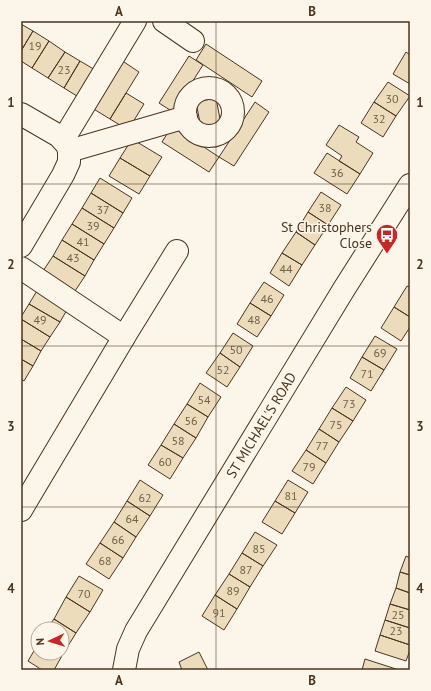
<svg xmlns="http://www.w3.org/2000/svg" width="431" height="691" font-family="'PT Sans',sans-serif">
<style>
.building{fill:#ecdcbc;stroke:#4a3520}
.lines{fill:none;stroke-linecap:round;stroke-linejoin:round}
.minor-casing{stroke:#4a3520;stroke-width:24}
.minor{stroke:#fbf6e9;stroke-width:22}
.grid{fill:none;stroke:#4a3520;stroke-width:1;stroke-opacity:0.55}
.labels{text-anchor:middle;stroke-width:3;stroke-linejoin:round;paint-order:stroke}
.number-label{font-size:12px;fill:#725f47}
.poi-label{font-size:14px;fill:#4a3520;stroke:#fbf6e9;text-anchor:end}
.street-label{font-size:14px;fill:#4a3520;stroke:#fbf6e9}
.neatline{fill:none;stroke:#4a3520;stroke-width:1.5}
.grid-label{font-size:13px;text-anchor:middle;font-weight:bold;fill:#4a3520}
</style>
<rect width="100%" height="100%" fill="#fbf6e9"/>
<path class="building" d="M21 24 33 31 21 51Z
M33 31 49 41 32 68 21 61V51Z
M49 41 65 52 48 78 32 68Z
M206 44 262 81 252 97 196 60Z
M65 52 80 61 64 88 48 78Z
M406 52 410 55V84L393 74Z
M189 56 203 65 173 112 159 103Z
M121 60 139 72 110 119 92 108Z
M80 61 97 71 80 98 64 88Z
M388 82 410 96 396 116 374 102Z
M126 93 144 104 128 130 110 119Z
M216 98 221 124 201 128 196 102Z
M255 102 269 112 234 166 219 157Z
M374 102 396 116 383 137 361 123Z
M339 125 359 137 356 142 373 153 360 174 339 161 342 156 326 145Z
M172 126 219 157 209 172 162 142Z
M132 139 162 157 150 176 120 158Z
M327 153 360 174 347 194 314 173Z
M120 158 150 176 139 194 109 176Z
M100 178 132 198 123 213 91 193Z
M321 192 341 205 328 225 308 212Z
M91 193 123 213 114 228 82 208Z
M82 208 114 228 104 244 72 224Z
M308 212 328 225 315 245 296 232Z
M72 224 104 244 94 260 62 240Z
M296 232 315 245 302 265 282 253Z
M62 240 94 260 85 276 53 256Z
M282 253 302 265 289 286 270 273Z
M53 256 85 276 73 294 41 274Z
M264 282 284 295 271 316 250 303Z
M407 286 410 287V317L394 307Z
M38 289 68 308 60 322 29 304Z
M250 303 271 316 257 337 237 324Z
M29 304 60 322 50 337 21 319V317Z
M394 307 410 317V327L401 341 381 328Z
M21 319 50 337 41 351 21 339Z
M233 333 253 346 240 367 220 353Z
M375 336 397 349 384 370 362 357Z
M21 339 41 351 33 366 21 359Z
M220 353 240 367 227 387 206 373Z
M362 357 384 370 371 391 350 378Z
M21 359 33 366 24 381 21 379Z
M200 383 221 397 208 417 187 404Z
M346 387 366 400 353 421 332 408Z
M187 404 208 417 196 438 174 424Z
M332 408 353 421 339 442 319 429Z
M174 424 196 438 183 458 161 445Z
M319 429 339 442 326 463 306 450Z
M161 445 183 458 170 479 148 465Z
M306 450 326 463 313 484 292 471Z
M140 480 163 495 150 516 127 501Z
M288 480 308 492 295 513 275 501Z
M127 501 150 516 136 537 114 522Z
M275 501 295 513 282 534 262 522Z
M114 522 136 537 123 558 100 543Z
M255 532 277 545 263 566 242 553Z
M100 543 123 558 109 579 86 564Z
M242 553 263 566 250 587 229 574Z
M406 556 410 558V575L400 572Z
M400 572 410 575V593L396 588Z
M229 574 250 587 237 609 215 595Z
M79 576 103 590 90 612 66 597Z
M396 588 410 593V610L390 604Z
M215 595 237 609 224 630 202 616Z
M66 597 90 612 76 633 54 619Z
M390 604 410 610V628L385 620Z
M54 619 76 633 63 654 62 653V629H47Z
M385 620 410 628V645L380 635Z
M380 635 410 645V650L406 661 375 651Z
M38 644V653H62L63 654 54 670H42L28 661Z
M199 652 208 670H182L179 662Z
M365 659 396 669 395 670H362Z"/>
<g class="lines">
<g class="minor-casing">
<g id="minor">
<path d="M164 21 193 41"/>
<circle cx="209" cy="112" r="24"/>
<path d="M21 114 59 136 67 145 69 151V162L63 175 21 246"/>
<path d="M63 140 135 21"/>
<path d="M69 151 186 117"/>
<path d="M21 268 124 337 177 251"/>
<path d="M21 510 124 337"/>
<path id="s1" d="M124 670 128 649 136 631 344 289 410 185"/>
</g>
</g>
<use href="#minor" class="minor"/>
</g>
<path class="grid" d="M216 21V670M21 184H410M21 346H410M21 507H410"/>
<defs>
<g id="bus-pin" transform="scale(1.15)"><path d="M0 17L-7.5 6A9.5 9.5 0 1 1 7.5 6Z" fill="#c62828" stroke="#fbf6e9"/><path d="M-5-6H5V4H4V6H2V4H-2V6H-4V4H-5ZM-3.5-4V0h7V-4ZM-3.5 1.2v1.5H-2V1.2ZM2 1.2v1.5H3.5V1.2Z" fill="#fff"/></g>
</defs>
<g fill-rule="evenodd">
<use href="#bus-pin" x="387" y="235"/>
</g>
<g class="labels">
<g class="number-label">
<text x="35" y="50">19</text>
<text x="64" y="74">23</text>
<text x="392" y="103">30</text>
<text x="379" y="123">32</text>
<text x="337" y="177">36</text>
<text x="325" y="212">38</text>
<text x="103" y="214">37</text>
<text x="93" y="230">39</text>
<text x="83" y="246">41</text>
<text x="73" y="262">43</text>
<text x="286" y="273">44</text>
<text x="267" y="303">46</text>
<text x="40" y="324">49</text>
<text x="254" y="324">48</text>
<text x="236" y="354">50</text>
<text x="380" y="357">69</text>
<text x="223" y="374">52</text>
<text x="367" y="378">71</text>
<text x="204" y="404">54</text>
<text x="349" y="408">73</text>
<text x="191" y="425">56</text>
<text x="336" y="429">75</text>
<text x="178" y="445">58</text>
<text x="322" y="450">77</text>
<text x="165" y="466">60</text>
<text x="309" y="471">79</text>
<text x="291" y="500">81</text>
<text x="145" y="502">62</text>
<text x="132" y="523">64</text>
<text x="118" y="544">66</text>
<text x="259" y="553">85</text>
<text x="105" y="565">68</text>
<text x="246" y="574">87</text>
<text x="233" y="595">89</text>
<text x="84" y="598">70</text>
<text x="219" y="617">91</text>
<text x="398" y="619">25</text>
<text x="396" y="635">23</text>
</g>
<g class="poi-label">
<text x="372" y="232">St Christophers<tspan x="372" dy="16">Close</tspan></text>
</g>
<g class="street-label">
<text dy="5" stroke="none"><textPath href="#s1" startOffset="282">ST MICHAEL'S ROAD</textPath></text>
</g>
</g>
<rect width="431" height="691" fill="none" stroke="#fbf6e9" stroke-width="44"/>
<g transform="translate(50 641) rotate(266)"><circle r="19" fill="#fbf6e9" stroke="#b4a999"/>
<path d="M0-3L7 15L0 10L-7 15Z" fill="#c62828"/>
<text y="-6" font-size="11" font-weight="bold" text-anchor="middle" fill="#4a3520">N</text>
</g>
<rect x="22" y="22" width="387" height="647" class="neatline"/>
<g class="grid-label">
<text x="119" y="16">A</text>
<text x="312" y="16">B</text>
<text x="11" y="107">1</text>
<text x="420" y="107">1</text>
<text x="11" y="269">2</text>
<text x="420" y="269">2</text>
<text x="11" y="431">3</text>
<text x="420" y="431">3</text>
<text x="11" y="593">4</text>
<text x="420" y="593">4</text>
<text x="119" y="685">A</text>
<text x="312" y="685">B</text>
</g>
</svg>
